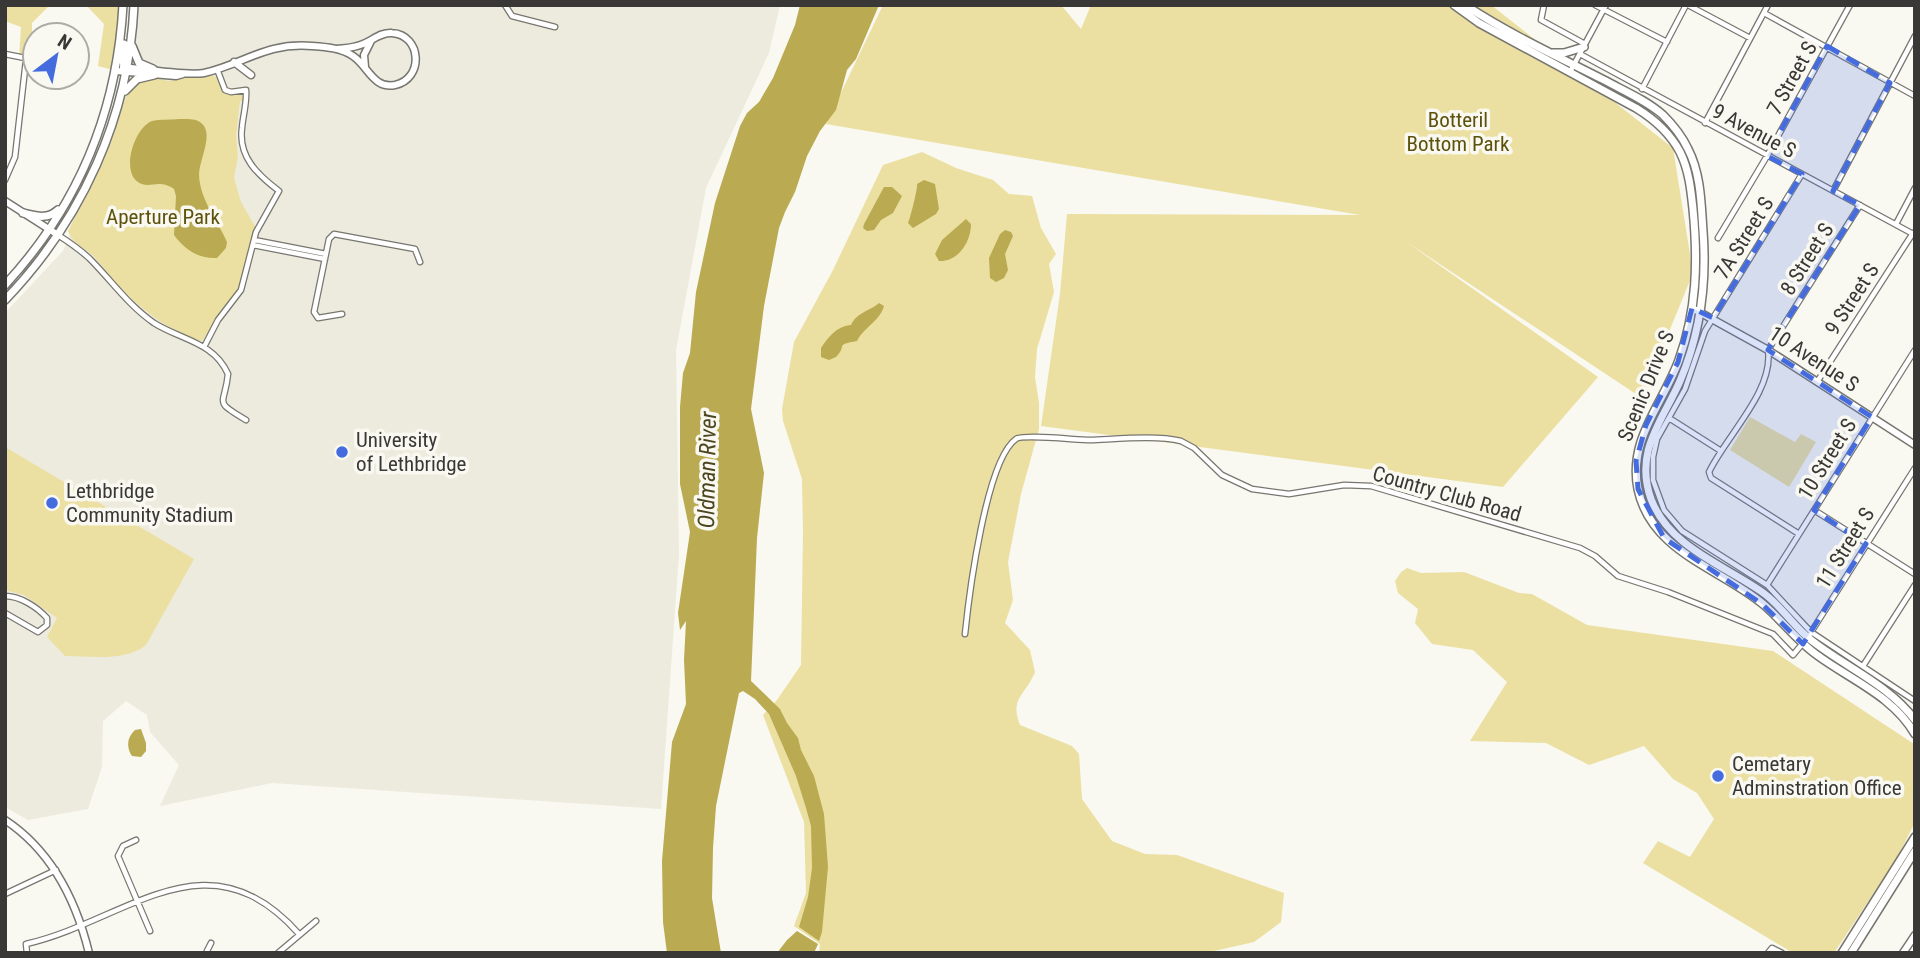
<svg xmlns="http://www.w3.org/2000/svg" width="1920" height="958" font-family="'Roboto Condensed',sans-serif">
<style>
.built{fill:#edebde}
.green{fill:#ebe0a1}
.water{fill:#baaa51}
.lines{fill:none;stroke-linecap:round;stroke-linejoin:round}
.minor-casing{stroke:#777670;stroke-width:7}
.tertiary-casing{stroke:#777670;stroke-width:9}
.secondary-casing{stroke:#777670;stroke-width:10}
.primary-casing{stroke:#777670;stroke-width:10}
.minor{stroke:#fff;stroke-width:4.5}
.tertiary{stroke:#fff;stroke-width:6}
.secondary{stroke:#fff;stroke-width:7}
.primary{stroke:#fff;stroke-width:7}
.marked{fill:#456cdf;fill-opacity:0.2;stroke:#456cdf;stroke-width:5;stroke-dasharray:14 9;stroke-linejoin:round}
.poi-dot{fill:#456cdf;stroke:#f9f8f1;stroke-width:2.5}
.labels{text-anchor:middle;stroke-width:7;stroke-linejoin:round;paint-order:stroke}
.street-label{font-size:21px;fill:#393836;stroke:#f9f8f1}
.park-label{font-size:21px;fill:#5d510b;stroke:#f9f8f1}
.poi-label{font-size:21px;fill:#393836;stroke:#f9f8f1;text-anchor:start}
.water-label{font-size:23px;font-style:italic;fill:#4c451f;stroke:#f9f8f1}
</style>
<rect width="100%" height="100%" fill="#f9f8f1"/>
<path class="built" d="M139 5H780L769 53 706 188 676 350 679 554 661 809 272 783 160 806 179 765 150 732 147 715 126 701 103 721 102 767 88 809 28 820 5 807V313L63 251 111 141Z"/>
<path class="green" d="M5 5H50L32 23V60L19 58 21 27 5 21Z
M86 5H123L116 71 98 66 104 24Z
M883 5H1061L1081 29 1091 5H1491L1673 148 1693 273 1642 398 1405 241 1598 377 1503 487 1041 426 1060 294 1067 214 1360 215 826 124Z
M211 74 217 78 224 93 240 94 245 99V101H240L236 136 238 157 234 178 241 202 256 228 242 285 202 341C172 332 145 313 124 291 112 280 103 265 91 254 83 247 71 242 68 231L107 150 127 94 133 84 151 77 168 81Z
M922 152 956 168 993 180 1009 194 1032 196 1041 228 1056 254 1049 264 1054 292 1037 349 1035 377 1039 403V429L1021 494 1008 562 1013 600 1005 623 1030 650 1035 672C1026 695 1009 698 1020 725L1072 746 1079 754 1082 799 1112 841 1145 854 1177 855 1284 893 1281 922 1254 942 1205 953H819L820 944 794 926 806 893 804 822 763 715 777 700 801 665 803 532 802 479 783 421 782 409 794 342 833 270 883 165Z
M1750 417 1795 442 1801 434 1816 442 1789 487 1730 450Z
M5 447 194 559 146 645C125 662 91 656 65 656L47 637 57 618 24 595 5 590Z
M1407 568 1421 573 1464 572 1519 593 1532 594 1587 625 1773 651 1914 744 1915 822 1897 858 1834 953H1793L1643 863 1658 841 1690 857 1714 819 1697 793 1673 779 1644 746 1589 765 1546 743 1470 741 1507 682 1473 650 1432 644 1415 623 1418 609 1398 593 1395 581 1401 572Z"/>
<path class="water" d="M800 5H879L856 59 847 70 836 110 820 131 807 156 795 192 785 212 779 228 764 306 751 409 764 473 757 538 751 681 780 709 787 723 798 738 801 750 814 776 824 814 828 867 822 932 819 941 799 927 808 897 812 868 811 826 806 808 796 776 769 714 755 699 743 691 739 693 716 806 713 848 712 898 721 953H667L663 922 662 861 672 742 686 704 684 660 686 621 680 630 678 613 690 532 680 484V407L683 373 690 353 696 292 715 203 740 126 747 113 759 102 773 78 795 25Z
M179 119C188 119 199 118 204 126 212 138 199 161 199 175 200 200 217 219 227 242L226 248 217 258C199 259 185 250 174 235L176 196 174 189C158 178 149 190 138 182 121 171 134 128 152 121 159 119 171 120 179 119Z
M924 180 935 184 939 209 936 214 913 228 908 223C910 219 918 188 917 184Z
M884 187H892L902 196 893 213 881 220 874 230 867 231 863 228 864 224Z
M966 219 971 224C971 242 958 262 939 261L935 254 942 240Z
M1005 230 1011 232 1013 236 1005 254 1008 270 1004 278 996 282 990 278 989 258 1000 234Z
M879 303 884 306C880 321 863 328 857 341 834 345 848 345 836 357L829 360 821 357V348C828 337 837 326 851 325 857 312 870 311 879 303Z
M141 729 146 743V751L141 757 132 756C126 747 127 737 135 730Z
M797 931 818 944 814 953H777L787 940Z"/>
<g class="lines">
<g class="minor-casing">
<path id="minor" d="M505 5 512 16 555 27
M1544 5 1541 20 1585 44
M1595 5 1667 42
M1688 5 1750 38
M1764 13 1915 96
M67 35H68
M5 54 35 60
M1580 54 1915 235
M1570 72 1606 5
M1642 89 1686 5
M1705 123 1768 5
M1802 174 1705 331 1685 389 1657 439 1653 457V480L1664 510 1682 531 1767 585 1811 632 1915 701
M5 180 15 157 26 60
M1833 191 1915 36
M1896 224 1915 188
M58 235C69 242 79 249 89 258 111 280 128 305 154 323 181 340 214 342 228 374 225 406 212 400 246 420
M1718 238 1767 156 1850 5
M254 240 326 254
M253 245 325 259
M342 314 318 318 314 312 329 239 334 234 415 249 420 262
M204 347 218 320 241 290 256 232 279 191C258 175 238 157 242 128 243 115 247 104 246 90L231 92 225 90 217 69
M1817 382 1913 233
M1669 418 1721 451
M1814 510 1915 574
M1799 534 1711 478 1709 472C1726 436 1774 391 1768 350L1860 205
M1767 585 1915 350
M5 596C20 596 37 607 47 618V625L38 632 5 613
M965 634C969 595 986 460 1016 439 1023 434 1077 440 1090 440 1117 439 1157 435 1181 441L1194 448 1222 475 1252 489 1289 494 1344 485 1371 486 1580 548 1595 556 1618 576 1668 592 1773 634 1793 655 1808 637 1915 468
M1863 666 1915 585
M136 840 123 846 118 856 150 931
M5 894 56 870
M27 953 26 944C127 921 207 830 299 934
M206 953 211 943
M278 953 316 921
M1768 953 1772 948 1782 953"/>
</g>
<g class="tertiary-casing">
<path id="tertiary" d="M234 62 251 75
M123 67C142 69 187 76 204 73 244 64 266 42 312 46 326 47 341 48 353 56 368 66 373 89 395 85 424 79 422 35 392 33 381 32 373 40 363 44 354 48 346 48 337 49
M365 67 364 55 371 41
M116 71 176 76 183 74
M5 201 58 235
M1692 308 1768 350 1915 445
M5 820C52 851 76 900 89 953
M1903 953 1915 935"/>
</g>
<g class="secondary-casing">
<path id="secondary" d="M124 44 123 61 125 71
M132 46 139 63 153 69
M125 91 137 79 154 75
M23 213C36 216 47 220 58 210
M5 285C79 205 117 113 123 5
M5 300C82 220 129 117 134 5"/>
</g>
<g class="primary-casing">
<path id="primary" d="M1454 5 1479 23 1636 108C1654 119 1670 133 1680 152 1689 170 1691 190 1693 209 1698 261 1697 310 1679 360 1663 404 1628 439 1638 489 1651 552 1720 568 1763 604 1782 620 1797 641 1817 655 1851 680 1893 696 1915 734
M1465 5C1509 34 1557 56 1604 80 1624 91 1646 100 1663 115 1673 125 1682 136 1688 149 1701 174 1701 204 1703 231 1707 284 1701 332 1680 381 1662 422 1634 451 1651 499 1669 547 1724 565 1762 592 1781 605 1793 626 1811 640 1845 667 1888 684 1915 720
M1553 53H1564L1584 47
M1842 953 1915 837
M1851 953 1915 851"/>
</g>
<use href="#minor" class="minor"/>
<use href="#tertiary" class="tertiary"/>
<use href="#secondary" class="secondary"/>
<use href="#primary" class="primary"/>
</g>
<path class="marked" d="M1827 46 1890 83 1833 191 1860 205 1768 350 1872 417 1814 510 1866 544 1803 644 1762 604 1664 538 1638 489 1636 461 1646 425 1678 362 1692 308 1713 318 1802 174 1767 156Z"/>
<g class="poi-dot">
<circle cx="342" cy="452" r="7"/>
<circle cx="52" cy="503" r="7"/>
<circle cx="1718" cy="776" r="7"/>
</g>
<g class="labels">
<g class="street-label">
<text transform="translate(1792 78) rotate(-61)" y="7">7 Street S</text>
<text transform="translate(1754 131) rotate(28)" y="7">9 Avenue S</text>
<text transform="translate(1744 238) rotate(-58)" y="7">7A Street S</text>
<text transform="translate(1807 259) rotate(-58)" y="7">8 Street S</text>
<text transform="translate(1852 299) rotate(-57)" y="7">9 Street S</text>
<text transform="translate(1814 359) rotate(33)" y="7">10 Avenue S</text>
<text transform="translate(1646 386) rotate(-68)" y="7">Scenic Drive S</text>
<text transform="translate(1827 459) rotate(-58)" y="7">10 Street S</text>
<text transform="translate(1447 494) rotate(16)" y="7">Country Club Road</text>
<text transform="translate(1845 548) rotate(-58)" y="7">11 Street S</text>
</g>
<g class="park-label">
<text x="1458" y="127">Botteril<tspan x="1458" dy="24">Bottom Park</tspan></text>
<text x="163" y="224">Aperture Park</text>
</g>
<g class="poi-label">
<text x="356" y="447">University<tspan x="356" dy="24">of Lethbridge</tspan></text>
<text x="66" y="498">Lethbridge<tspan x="66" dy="24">Community Stadium</tspan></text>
<text x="1732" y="771">Cemetary<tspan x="1732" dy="24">Adminstration Office</tspan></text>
</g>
<g class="water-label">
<text transform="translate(707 470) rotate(-89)" y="8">Oldman River</text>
</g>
</g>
<rect width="1920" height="958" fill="none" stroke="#393836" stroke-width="14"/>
<g transform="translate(56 56) rotate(32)"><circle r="33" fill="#f9f8f1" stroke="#acaba6" stroke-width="2"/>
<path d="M0-5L12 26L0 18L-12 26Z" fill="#456cdf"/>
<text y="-10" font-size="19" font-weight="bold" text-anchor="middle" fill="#393836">N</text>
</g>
</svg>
